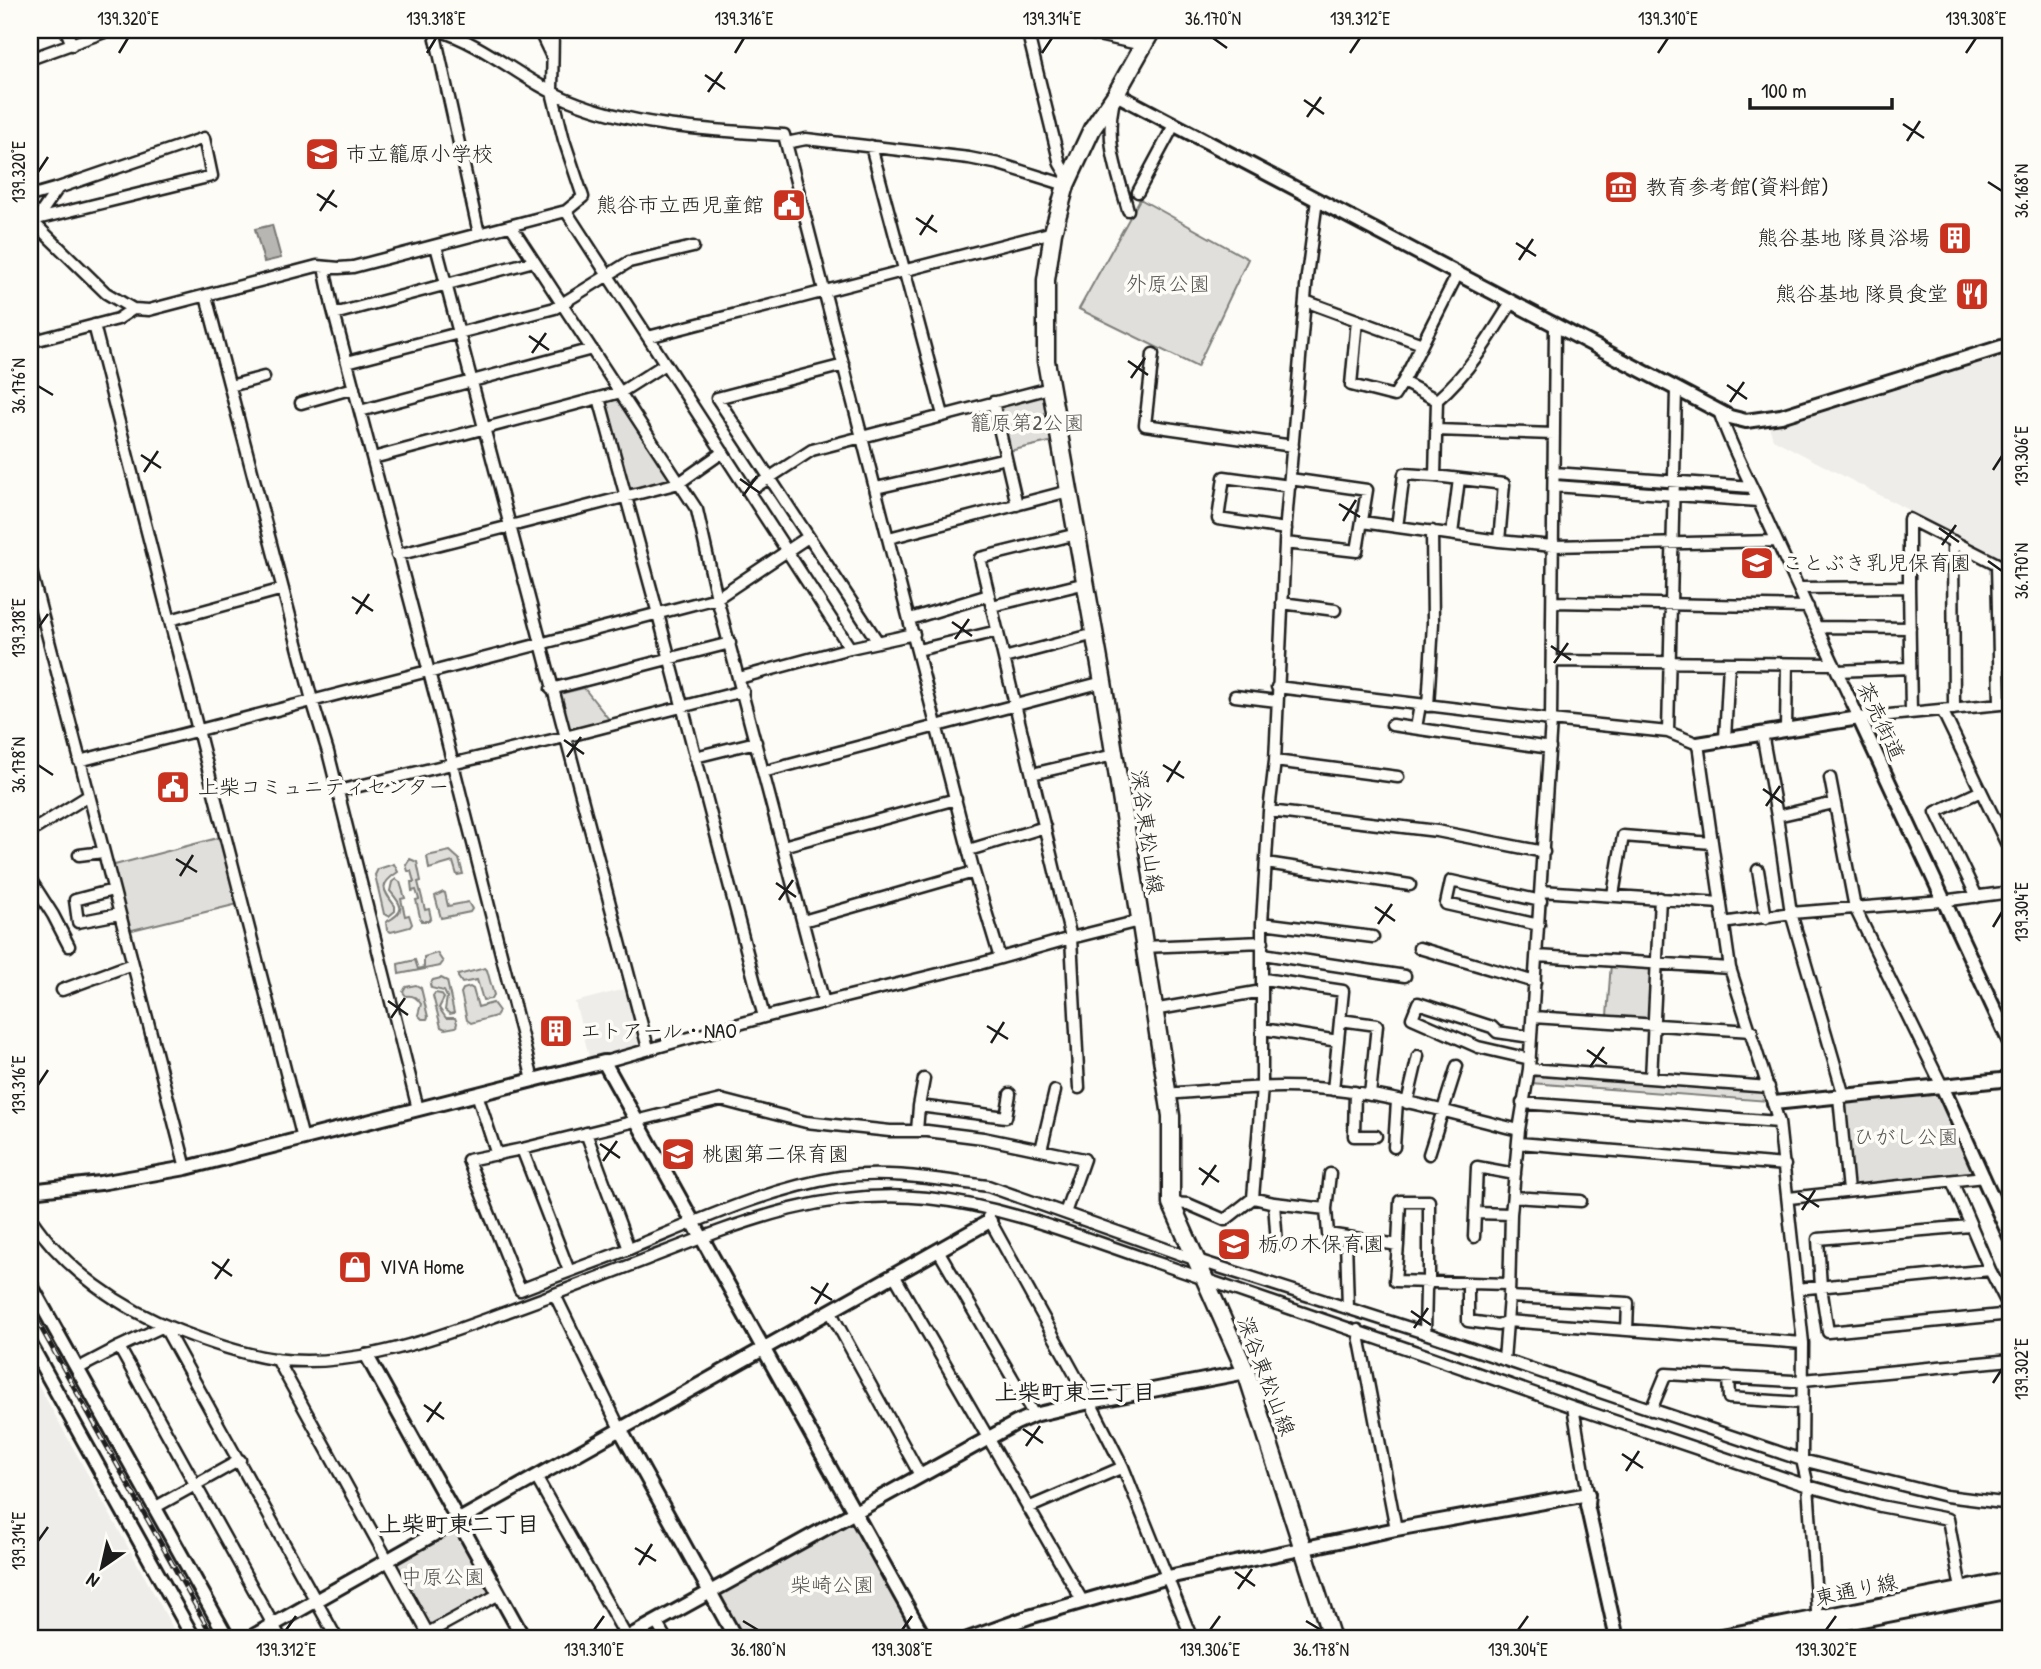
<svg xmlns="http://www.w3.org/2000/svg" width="2041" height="1669" font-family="'Patrick Hand','Klee One',sans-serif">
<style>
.built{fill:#eeede9}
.green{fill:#e0dfdb;stroke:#7e7e7c;stroke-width:2}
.water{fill:#b7b6b2;stroke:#797876;stroke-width:2}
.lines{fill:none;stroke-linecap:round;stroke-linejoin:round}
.minor-casing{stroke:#1c1c1c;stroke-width:15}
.tertiary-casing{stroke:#1c1c1c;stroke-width:18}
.primary-casing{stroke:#1c1c1c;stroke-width:21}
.minor{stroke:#fdfcf7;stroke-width:10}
.tertiary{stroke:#fdfcf7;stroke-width:12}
.primary{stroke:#fdfcf7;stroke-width:16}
.rail-casing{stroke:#1c1c1c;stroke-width:5}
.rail{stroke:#fdfcf7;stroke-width:2.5;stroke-dasharray:8;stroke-linecap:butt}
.ticks{fill:none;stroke:#1c1c1c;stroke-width:2.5}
.labels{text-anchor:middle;stroke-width:7;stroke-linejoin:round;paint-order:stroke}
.poi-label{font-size:21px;fill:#1c1c1c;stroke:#fdfcf7;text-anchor:start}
.park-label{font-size:21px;fill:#575655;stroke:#fdfcf7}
.street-label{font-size:21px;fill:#1c1c1c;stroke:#fdfcf7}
.neighbourhood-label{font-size:23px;font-weight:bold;fill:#1c1c1c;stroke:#fdfcf7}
.neatline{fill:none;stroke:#1c1c1c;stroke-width:2.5}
.ticks-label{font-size:18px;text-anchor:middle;fill:#1c1c1c}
</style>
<rect width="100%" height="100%" fill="#fdfcf7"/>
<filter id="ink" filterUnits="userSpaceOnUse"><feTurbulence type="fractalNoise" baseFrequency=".0143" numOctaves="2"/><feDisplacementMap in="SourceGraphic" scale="14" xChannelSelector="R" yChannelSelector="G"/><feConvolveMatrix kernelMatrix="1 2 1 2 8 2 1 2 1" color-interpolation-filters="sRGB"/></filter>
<g filter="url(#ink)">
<path class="built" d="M2011 352V564L1773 439 1769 426Z
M629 988 644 1043 641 1047 590 1060 575 1002Z
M30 1370 179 1639H30Z"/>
<path class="green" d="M1140 199 1248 259 1197 367 1079 309Z
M1047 395 1054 441 1009 451 999 405Z
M620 398 670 479 630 491 604 401Z
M584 688 611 722 571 733 559 694Z
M225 836 242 903 124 932 107 867Z
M450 851 459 859 463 874 457 875 453 862 429 869 427 856Z
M410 859 417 862 421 881 418 882 425 910 429 909 431 918 429 921H421L416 900 419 899 416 890 412 891 411 882H414L411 871H408L406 865Z
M394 864 398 872C378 885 383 890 395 906V911L389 916 384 914 375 875 378 869Z
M396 879 400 882 405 898 401 899 405 916 409 915 412 924 410 927 391 932 387 930 386 922C406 912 403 906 390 891L392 882Z
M443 892 445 893 448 906 468 902 472 909 470 912 441 918 435 896Z
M437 953 443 962 440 966 399 974 398 964 415 960 418 969 424 967V957Z
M1611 963 1652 968 1649 1017 1643 1020 1607 1016Z
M485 968 487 970 494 995 491 999 483 1000 477 980 462 983 458 977V975Z
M441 978 447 981 454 1013 450 1014 445 1010 447 997 444 991 431 988 430 984 433 980Z
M416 985 421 988 428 1017 427 1019H422L418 1015 421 1004C417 998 414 995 406 996L403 992 406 987Z
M470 987 473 989 478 1007 493 1003 499 1011 496 1016 471 1023 467 1020 461 993 463 989Z
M435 993 441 994 444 998 439 1008 446 1018H455L457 1023 456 1027 445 1029 441 1027 433 996Z
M1532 1073 1764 1089 1768 1101 1531 1083Z
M1942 1086 1984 1177 1848 1191 1839 1097Z
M853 1512 925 1639H736L710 1592Z
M458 1526 495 1593 429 1630 390 1561Z"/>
<path class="water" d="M272 225 281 258 264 262 255 229Z"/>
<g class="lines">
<g class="minor-casing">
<path id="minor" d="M66 30 72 45
M434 30 479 234
M438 30C487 45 524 82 569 100 637 128 712 130 784 135L974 872 1000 958
M539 30 551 55
M1027 30 1060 164 1069 179
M1075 30 1143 45
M30 59 110 30
M1113 105C1105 143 1118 174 1128 210
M786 143 806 139 969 158 999 164 1066 185
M871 146 943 415
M1138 192 1174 125
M30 196 58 188
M566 211 850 648
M30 219 106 293 133 309 149 310 317 266 339 268 353 267 566 211 583 197 564 140 552 92 553 30
M34 223 58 188 204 138 212 176 37 219
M511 226 697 510 717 598 824 1003
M436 246 648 1048
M324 267 332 306 442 721 533 1080
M206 296 312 700 328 752 418 1109
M1305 301 1422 344
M334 314 534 261
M1357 320 1351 385 1394 396 1403 382
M94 325 303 1139
M648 337 1053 232
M30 342 118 319 133 309
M1153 354 1145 425 1293 446
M347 362 555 308 629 262 693 247
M844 365 717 398 878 642
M230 386 264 377
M599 398 658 614 764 1017
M1437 400 1403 382 1457 275
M993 402 1017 505
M301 403 354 388
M360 411 592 349
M1719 411C1729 442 1744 470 1758 500 1791 573 1825 645 1859 718L2011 703
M1436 430 1554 434
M373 458 621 392 665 364
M1554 473 1752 487
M1435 476 1504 484 1499 541
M1555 486 1758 501
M876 488 1006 458
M749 491 812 450 1050 388
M1362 522 1499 541 1553 546 1775 541
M1397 527 1404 474 1435 476 1437 400C1469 372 1489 339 1511 303
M1286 529 1218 519 1224 477 1290 486
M1077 534 980 558 1071 938 1079 1088
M1452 534 1459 479
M889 538 1069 491
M1953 541 1954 709
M1285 543 1357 551 1367 490 1290 479
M397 555 679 483 723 452
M1997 564 2000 704
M30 568 186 1168
M1909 587V519L2011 571
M1799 588 1909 587 1911 713
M1553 602 1808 607
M1282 603 1335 610
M992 606 1086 583
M910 619 989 595
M170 620 283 589
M1817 627 1910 628
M918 650 998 631
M1004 658 1095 634
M1552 661 1834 664
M1837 671 1910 668
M428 673 717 598 808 537
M739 678 850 648 914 634
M1277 687 1551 720 1668 732 1698 744 1730 968 1779 1122 1803 1343 1802 1460 1808 1486 1818 1625
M551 689 730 643
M1235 696 1277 701
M1428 706 1433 623 1432 531
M1942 710 2011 853
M1392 725 1550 748
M1416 728 1420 705
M1786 729 1787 664
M1668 732 1676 390
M1762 733 1777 816 1791 913 1844 1096
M1725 739 1729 663
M695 757 756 742
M79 761 428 671
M1275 761 1398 777
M763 772 1103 682
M1032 774 1114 755
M1830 778 1855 908 1942 1086
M338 791 565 737 743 691
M1269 811 1437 831 1544 852
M1777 816 1834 803
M30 832 88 796
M783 846 956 799
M969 850 1045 827
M79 855 103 852
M1266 863 1410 885
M1758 870 1766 918
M30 879 53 915 69 946
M113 890 75 900 78 922 119 914
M1541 891 1721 903
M1613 895 1623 836 1712 843
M1977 897 1936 812 1981 791
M803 921 974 872
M1262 923 1373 937
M1723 923 1791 913 1942 901 2011 892
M1539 925 1446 904 1451 881 1541 901
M1143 947 1263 942
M1419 948 1535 982
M1263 954 1405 976
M1537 956 1730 968
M1264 979 1343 991 1333 1090
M62 990 132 964
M1153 1010 1262 991
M1533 1017 1752 1031
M1340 1020 1377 1025 1370 1095
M1263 1029 1338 1041
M1530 1059 1478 1047 1412 1018 1418 1003 1492 1027 1497 1032 1531 1037
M604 1062 764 1017 979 964 1071 938 1139 921
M1529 1069 1769 1087
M1651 1078 1660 898
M924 1079 919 1106 1006 1117 1010 1094
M1355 1092 1354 1136H1376
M477 1094 497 1155
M1167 1094C1226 1089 1286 1083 1345 1091 1403 1098 1461 1116 1519 1130
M1839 1097 1848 1191
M1407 1103 1418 1056
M1522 1103 1779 1122
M917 1131 919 1106
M586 1133 629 1249
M1519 1143 1785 1165
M1394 1147 1397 1101
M522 1149 569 1271
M1041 1150 1055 1091
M1429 1154 1457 1066
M1330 1174 1326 1209 1328 1234 1398 1245 1400 1201H1429V1281L1426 1289 1425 1333
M1952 1181 1990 1270 2011 1311
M1513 1197 1581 1201
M1253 1198 1262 1087V923L1269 811 1275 761 1286 522 1307 276 1317 200
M1789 1198 1984 1177
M1171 1203 1188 1204 1225 1220 1253 1198 1274 1203 1326 1209
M1274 1203 1277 1244
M1065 1213 1084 1159 983 1138 927 1131H890L806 1122 721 1100 522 1149 468 1160 520 1290C556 1276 593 1263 629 1249 698 1221 766 1189 840 1177 888 1170 940 1180 988 1186L1002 1191 1194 1259 1425 1333 1802 1460 1946 1496 2011 1504
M1475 1213 1511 1214
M30 1217C63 1268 122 1310 179 1331 210 1343 241 1354 274 1359 343 1368 413 1346 476 1323 534 1302 590 1281 647 1259 742 1222 823 1188 927 1198 1006 1206 1083 1238 1158 1263 1297 1310 1435 1358 1573 1407L1588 1494
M988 1217 1090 1402 1123 1467 1192 1639
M1970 1226 1818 1239 1821 1287 1828 1332 2011 1314
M1474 1237 1477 1167 1515 1174
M1346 1239 1348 1308
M1398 1245 1395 1281 1508 1284
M938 1250 1034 1415
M894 1275 1083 1602
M1468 1284V1321L1498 1325 1507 1321 1803 1343
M1797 1289 1990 1270
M555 1295 620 1429
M1509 1297 1628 1303 1627 1330
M830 1311 920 1475
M164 1326 119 1347 281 1639
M164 1326 337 1639
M1358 1330 1396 1529
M277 1359 431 1639
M1504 1360 1509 1297 1511 1214 1519 1130 1529 1069 1551 720 1555 327
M77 1369 119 1347
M1728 1376 1729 1398 1803 1403
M1573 1407 1808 1486 1880 1506 1948 1519 1962 1594
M1651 1410 1666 1374 1793 1381 2011 1360
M536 1477 627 1638
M154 1508 240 1460
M1028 1508 1123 1467
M656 1622 666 1639
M428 1633 499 1594
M1178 1639 1190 1635"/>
</g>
<g class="tertiary-casing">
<path id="tertiary" d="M1116 94 1730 417 1746 421 1781 416 2011 344
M1698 744 1859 718 2011 1045
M1942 1086 2011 1239
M1774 1103 2011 1079
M30 1191 100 1183 186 1168 604 1062 925 1639
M30 1284 228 1639
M30 1344 194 1639
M367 1356 524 1639
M620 1429 736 1639
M248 1639 990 1221
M625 1639 1016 1423 1034 1415 1090 1402 1246 1372
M968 1639 1029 1617 1168 1577 1396 1529 1588 1494 1587 1505 1617 1639
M1707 1639 2011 1579
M1764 1639 2011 1591"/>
</g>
<g class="primary-casing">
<path id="primary" d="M1152 30 1116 94 1092 129 1066 185 1053 232 1046 280V361L1103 682 1171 1116V1203L1246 1372 1332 1639"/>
</g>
<use href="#minor" class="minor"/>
<use href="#tertiary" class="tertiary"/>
<use href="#primary" class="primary"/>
<g class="rail-casing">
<path id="rail" d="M30 1308 214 1639"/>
</g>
<use href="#rail" class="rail"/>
</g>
</g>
<path class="ticks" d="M1213 38 1227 48M119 53 128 38M427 53 436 38M735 53 744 38M1042 53 1052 38M1350 53 1360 38M1658 53 1668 38M1966 53 1976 38M705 75 725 89M708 92 722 72M1304 100 1324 114M1307 117 1321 97M1903 124 1924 138M1907 141 1920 121M38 172 48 157M1988 182 2002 191M317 194 337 207M320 211 334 190M916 218 937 232M920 235 933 215M1516 243 1536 256M1519 260 1533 239M529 336 549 350M532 353 546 333M1128 361 1148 375M1131 378 1145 358M1727 385 1747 399M38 386 53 395M1730 402 1744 382M141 455 161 468M1993 470 2002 456M144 472 158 451M740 479 760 493M743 496 757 476M1339 504 1360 517M1343 521 1356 500M1939 528 1959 542M1942 545 1956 525M1988 561 2002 571M352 597 373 611M356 614 369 594M952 622 972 636M38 628 48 614M955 639 969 619M1551 646 1571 660M1554 663 1568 643M564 740 584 754M567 757 581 737M38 765 53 775M1163 765 1184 778M1167 782 1180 761M1763 789 1783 803M1766 806 1780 786M176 859 197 872M180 876 193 855M776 883 796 897M779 900 793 880M1375 907 1395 921M1378 924 1392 904M1993 927 2002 912M388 1001 408 1015M391 1018 405 998M987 1026 1008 1039M991 1043 1004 1022M1587 1050 1607 1064M1590 1067 1604 1047M38 1085 48 1070M600 1144 620 1158M603 1161 617 1141M1199 1168 1219 1182M1202 1185 1216 1165M1798 1193 1819 1207M1802 1210 1815 1190M212 1262 232 1276M215 1279 229 1259M811 1287 832 1300M815 1304 828 1283M1411 1311 1431 1325M1414 1328 1428 1308M1993 1383 2002 1369M424 1405 444 1419M427 1422 441 1402M1023 1429 1043 1443M1026 1446 1040 1426M1622 1454 1643 1468M1626 1471 1639 1451M38 1541 48 1527M635 1548 656 1561M639 1565 652 1544M1235 1572 1255 1586M1238 1589 1252 1569M743 1621 758 1630M1306 1621 1321 1630M286 1630 296 1616M594 1630 604 1616M902 1630 912 1616M1210 1630 1220 1616M1518 1630 1528 1616M1826 1630 1836 1616"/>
<defs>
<g id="school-square" transform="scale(1.75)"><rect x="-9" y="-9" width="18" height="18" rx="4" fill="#c8321e" stroke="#fdfcf7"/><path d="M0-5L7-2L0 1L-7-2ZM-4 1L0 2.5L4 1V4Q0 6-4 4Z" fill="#fff"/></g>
<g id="museum-square" transform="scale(1.75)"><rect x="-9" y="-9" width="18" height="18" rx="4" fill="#c8321e" stroke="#fdfcf7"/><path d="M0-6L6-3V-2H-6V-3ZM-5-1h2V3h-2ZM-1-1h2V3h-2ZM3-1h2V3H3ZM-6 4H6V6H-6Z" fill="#fff"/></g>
<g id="civic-square" transform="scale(1.75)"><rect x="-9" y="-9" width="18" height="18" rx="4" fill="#c8321e" stroke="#fdfcf7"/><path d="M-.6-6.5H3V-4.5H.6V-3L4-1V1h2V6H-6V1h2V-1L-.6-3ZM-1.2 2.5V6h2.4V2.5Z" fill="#fff"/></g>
<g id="building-square" transform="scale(1.75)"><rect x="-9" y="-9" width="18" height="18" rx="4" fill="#c8321e" stroke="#fdfcf7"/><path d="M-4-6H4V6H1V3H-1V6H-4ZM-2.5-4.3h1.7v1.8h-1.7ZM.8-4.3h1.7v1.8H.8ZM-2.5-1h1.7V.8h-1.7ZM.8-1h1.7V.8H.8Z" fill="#fff"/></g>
<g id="restaurant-square" transform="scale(1.75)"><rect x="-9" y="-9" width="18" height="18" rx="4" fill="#c8321e" stroke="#fdfcf7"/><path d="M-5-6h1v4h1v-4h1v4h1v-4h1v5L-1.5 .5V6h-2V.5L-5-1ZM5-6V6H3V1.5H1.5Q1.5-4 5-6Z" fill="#fff"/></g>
<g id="shop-square" transform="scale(1.75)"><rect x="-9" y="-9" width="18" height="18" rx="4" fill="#c8321e" stroke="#fdfcf7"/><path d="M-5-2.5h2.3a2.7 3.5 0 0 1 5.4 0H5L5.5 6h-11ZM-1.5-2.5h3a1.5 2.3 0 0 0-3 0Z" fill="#fff"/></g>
</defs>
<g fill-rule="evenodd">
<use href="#school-square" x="322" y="154"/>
<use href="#museum-square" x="1621" y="187"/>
<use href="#civic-square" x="789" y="205"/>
<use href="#building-square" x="1955" y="238"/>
<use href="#restaurant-square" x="1972" y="294"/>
<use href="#school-square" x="1757" y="563"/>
<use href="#civic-square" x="173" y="787"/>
<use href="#building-square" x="556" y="1031"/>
<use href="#school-square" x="678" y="1154"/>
<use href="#school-square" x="1234" y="1244"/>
<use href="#shop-square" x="355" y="1267"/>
</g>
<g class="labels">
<g class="poi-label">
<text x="346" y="161">市立籠原小学校</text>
<text x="1646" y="194">教育参考館(資料館)</text>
<text x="764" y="212" text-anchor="end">熊谷市立西児童館</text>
<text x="1930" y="245" text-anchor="end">熊谷基地 隊員浴場</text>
<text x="1948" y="301" text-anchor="end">熊谷基地 隊員食堂</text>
<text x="1782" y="570">ことぶき乳児保育園</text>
<text x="198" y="794">上柴コミュニティセンター</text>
<text x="580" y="1038">エトアール・NAO</text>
<text x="702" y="1161">桃園第二保育園</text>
<text x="1258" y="1251">栃の木保育園</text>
<text x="380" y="1274">VIVA Home</text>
</g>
<g class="park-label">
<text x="1168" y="291">外原公園</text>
<text x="1027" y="430">籠原第2公園</text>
<text x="1906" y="1144">ひがし公園</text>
<text x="443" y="1584">中原公園</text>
<text x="832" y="1592">柴崎公園</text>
</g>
<g class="street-label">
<text transform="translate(1881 721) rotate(65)" y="7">茶売街道</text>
<text transform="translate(1147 832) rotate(82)" y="7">深谷東松山線</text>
<text transform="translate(1266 1376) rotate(69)" y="7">深谷東松山線</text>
<text transform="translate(1856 1590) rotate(-12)" y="7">東通り線</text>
</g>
<g class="neighbourhood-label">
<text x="1075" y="1400">上柴町東三丁目</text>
<text x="459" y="1532">上柴町東二丁目</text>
</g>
</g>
<rect width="2041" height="1669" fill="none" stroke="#fdfcf7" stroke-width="77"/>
<g transform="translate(102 1567) rotate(214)" stroke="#fdfcf7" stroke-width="5" paint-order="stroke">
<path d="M0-5L12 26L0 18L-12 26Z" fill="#1c1c1c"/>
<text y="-10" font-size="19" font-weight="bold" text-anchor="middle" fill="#1c1c1c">N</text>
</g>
<path d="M1750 98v10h142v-10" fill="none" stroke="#1c1c1c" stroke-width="3.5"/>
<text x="1761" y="98" font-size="21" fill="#1c1c1c" stroke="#fdfcf7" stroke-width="5" paint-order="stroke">100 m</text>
<rect x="38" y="38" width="1964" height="1592" class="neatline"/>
<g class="ticks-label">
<text x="128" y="25">139.320°E</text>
<text x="436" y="25">139.318°E</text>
<text x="744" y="25">139.316°E</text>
<text x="1052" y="25">139.314°E</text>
<text x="1213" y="25">36.170°N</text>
<text x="1360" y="25">139.312°E</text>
<text x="1668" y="25">139.310°E</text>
<text x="1976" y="25">139.308°E</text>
<text transform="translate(19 172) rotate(-90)" y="6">139.320°E</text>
<text transform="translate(2022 191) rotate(-90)" y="6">36.168°N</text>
<text transform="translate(19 386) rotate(-90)" y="6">36.176°N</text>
<text transform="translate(2022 456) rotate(-90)" y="6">139.306°E</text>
<text transform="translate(2022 571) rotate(-90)" y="6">36.170°N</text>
<text transform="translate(19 628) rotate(-90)" y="6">139.318°E</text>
<text transform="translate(19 765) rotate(-90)" y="6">36.178°N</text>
<text transform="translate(2022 912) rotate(-90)" y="6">139.304°E</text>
<text transform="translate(19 1085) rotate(-90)" y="6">139.316°E</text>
<text transform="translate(2022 1369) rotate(-90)" y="6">139.302°E</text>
<text transform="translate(19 1541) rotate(-90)" y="6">139.314°E</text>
<text x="286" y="1656">139.312°E</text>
<text x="594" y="1656">139.310°E</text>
<text x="758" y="1656">36.180°N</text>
<text x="902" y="1656">139.308°E</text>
<text x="1210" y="1656">139.306°E</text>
<text x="1321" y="1656">36.178°N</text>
<text x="1518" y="1656">139.304°E</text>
<text x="1826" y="1656">139.302°E</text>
</g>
</svg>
